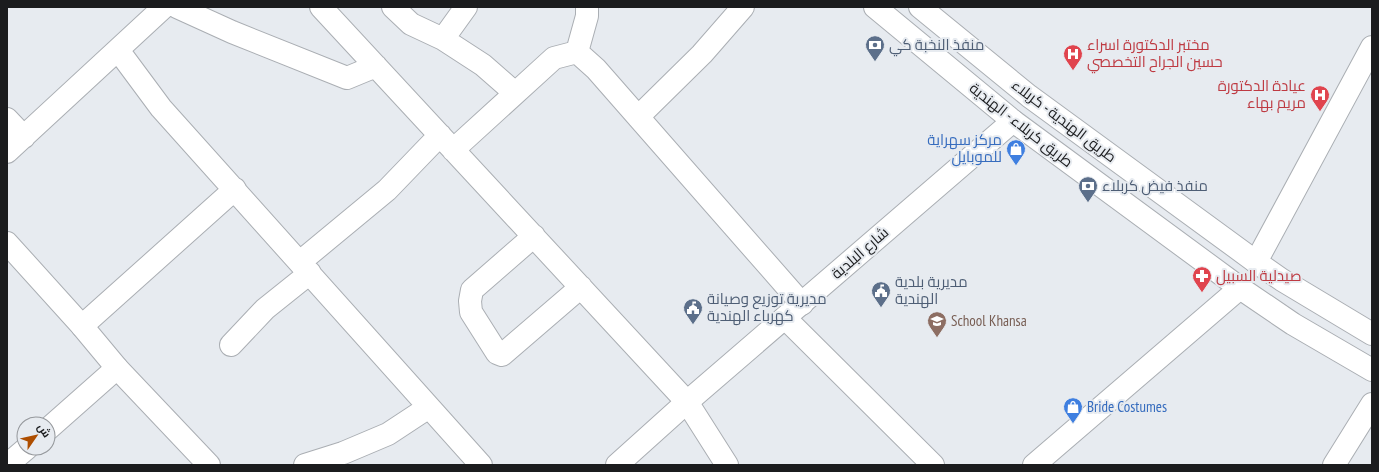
<svg xmlns="http://www.w3.org/2000/svg" width="1379" height="472" font-family="'PT Sans Narrow',Cairo,sans-serif">
<style>
.lines{fill:none;stroke-linecap:round;stroke-linejoin:round}
.street-casing{stroke:#aaaeb3;stroke-width:24}
.secondary-casing{stroke:#aaaeb3;stroke-width:24}
.primary-casing{stroke:#aaaeb3;stroke-width:24}
.street{stroke:#fff;stroke-width:22}
.secondary{stroke:#fff;stroke-width:22}
.primary{stroke:#fff;stroke-width:22}
.labels{text-anchor:middle;stroke-width:4;stroke-linejoin:round;paint-order:stroke}
.service-label{font-size:15px;fill:#4e5e75;stroke:#e7ebf0;text-anchor:start}
.health-label{font-size:15px;fill:#be3a42;stroke:#e7ebf0;text-anchor:start}
.street-label{font-size:15px;fill:#1b1c1e;stroke:#e7ebf0}
.shop-label{font-size:15px;fill:#366cbe;stroke:#e7ebf0;text-anchor:end}
.education-label{font-size:15px;fill:#785e54;stroke:#e7ebf0;text-anchor:start}
</style>
<rect width="100%" height="100%" fill="#e7ebf0"/>
<g class="lines">
<g class="street-casing">
<path id="street" d="M177 7 232 32 347 78 376 66
M321 7 687 402 727 465
M393 7 411 24 443 39 483 65 515 93
M443 39 466 7
M118 50 161 108 481 465
M577 52 587 16V7
M638 117 702 54 743 7
M7 119 24 137
M453 150 554 58 577 52 596 69 802 304
M7 152 164 7
M534 236 472 290 470 301 471 312 497 353 502 355 581 287
M300 262 387 190 440 135
M1256 262 1372 47
M785 318 933 465
M82 326 235 189
M231 345 265 309 310 273
M48 429 117 368
M7 465 27 448
M305 465 343 453 388 434 429 407
M1034 465 1240 288
M1334 465 1372 404"/>
</g>
<g class="secondary-casing">
<path id="secondary" d="M7 243 82 326 117 368 209 465
M617 465 687 402 1013 121"/>
</g>
<g class="primary-casing">
<path id="primary" d="M875 7 1013 121 1240 288 1293 324 1372 370
M920 7 1029 96 1256 262 1282 280 1372 334"/>
</g>
<use href="#street" class="street"/>
<use href="#secondary" class="secondary"/>
<use href="#primary" class="primary"/>
</g>
<defs>
<g id="bank-pin" transform="scale(1)"><path d="M0 17L-7.5 6A9.5 9.5 0 1 1 7.5 6Z" fill="#5c6f8a" stroke="#e7ebf0"/><path d="M-6-4H6V4H-6ZM0-2.3a2.3 2.3 0 1 0 0 4.6a2.3 2.3 0 1 0 0-4.6Z" fill="#fff"/></g>
<g id="hospital-pin" transform="scale(1)"><path d="M0 17L-7.5 6A9.5 9.5 0 1 1 7.5 6Z" fill="#e0444e" stroke="#e7ebf0"/><path d="M-5-5h3v3.5h4V-5h3V5h-3V1.5h-4V5h-3Z" fill="#fff"/></g>
<g id="shop-pin" transform="scale(1)"><path d="M0 17L-7.5 6A9.5 9.5 0 1 1 7.5 6Z" fill="#3f7fe0" stroke="#e7ebf0"/><path d="M-5-2.5h2.3a2.7 3.5 0 0 1 5.4 0H5L5.5 6h-11ZM-1.5-2.5h3a1.5 2.3 0 0 0-3 0Z" fill="#fff"/></g>
<g id="pharmacy-pin" transform="scale(1)"><path d="M0 17L-7.5 6A9.5 9.5 0 1 1 7.5 6Z" fill="#e0444e" stroke="#e7ebf0"/><path d="M-2-6h4v4h4v4h-4v4h-4v-4h-4v-4h4Z" fill="#fff"/></g>
<g id="civic-pin" transform="scale(1)"><path d="M0 17L-7.5 6A9.5 9.5 0 1 1 7.5 6Z" fill="#5c6f8a" stroke="#e7ebf0"/><path d="M-.6-6.5H3V-4.5H.6V-3L4-1V1h2V6H-6V1h2V-1L-.6-3ZM-1.2 2.5V6h2.4V2.5Z" fill="#fff"/></g>
<g id="school-pin" transform="scale(1)"><path d="M0 17L-7.5 6A9.5 9.5 0 1 1 7.5 6Z" fill="#8d6e63" stroke="#e7ebf0"/><path d="M0-5L7-2L0 1L-7-2ZM-4 1L0 2.5L4 1V4Q0 6-4 4Z" fill="#fff"/></g>
</defs>
<g fill-rule="evenodd">
<use href="#bank-pin" x="875" y="45"/>
<use href="#hospital-pin" x="1073" y="54"/>
<use href="#hospital-pin" x="1320" y="95"/>
<use href="#shop-pin" x="1016" y="149"/>
<use href="#bank-pin" x="1088" y="186"/>
<use href="#pharmacy-pin" x="1202" y="276"/>
<use href="#civic-pin" x="881" y="291"/>
<use href="#civic-pin" x="693" y="308"/>
<use href="#school-pin" x="937" y="321"/>
<use href="#shop-pin" x="1073" y="407"/>
</g>
<g class="labels">
<g class="service-label">
<text x="889" y="50">منفذ النخبة كي</text>
<text x="1102" y="191">منفذ فيض كربلاء</text>
<text x="895" y="287">مديرية بلدية<tspan x="895" dy="17">الهندية</tspan></text>
<text x="707" y="304">مديرية توزيع وصيانة<tspan x="707" dy="17">كهرباء الهندية</tspan></text>
</g>
<g class="health-label">
<text x="1087" y="50">مختبر الدكتورة اسراء<tspan x="1087" dy="17">حسين الجراح التخصصي</tspan></text>
<text x="1306" y="91" text-anchor="end">عيادة الدكتورة<tspan x="1306" dy="17">مريم بهاء</tspan></text>
<text x="1216" y="281">صيدلية السبيل</text>
</g>
<g class="street-label">
<text transform="translate(1064 121) rotate(37)" y="5">طريق الهندية - كربلاء</text>
<text transform="translate(1021 125) rotate(38)" y="5">طريق كربلاء - الهندية</text>
<text transform="translate(860 253) rotate(-41)" y="5">شارع البلدية</text>
</g>
<g class="shop-label">
<text x="1002" y="145">مركز سهراية<tspan x="1002" dy="17">للموبايل</tspan></text>
<text x="1087" y="412" text-anchor="start">Bride Costumes</text>
</g>
<g class="education-label">
<text x="951" y="326">School Khansa</text>
</g>
</g>
<rect width="1379" height="472" fill="none" stroke="#1b1c1e" stroke-width="16"/>
<g transform="translate(36 436) rotate(56)"><circle r="19" fill="#e7ebf0" stroke="#95989c"/>
<path d="M0-3L7 15L0 10L-7 15Z" fill="#ae4e00"/>
<text y="-6" font-size="11" font-weight="bold" text-anchor="middle" fill="#1b1c1e">ش</text>
</g>
</svg>
